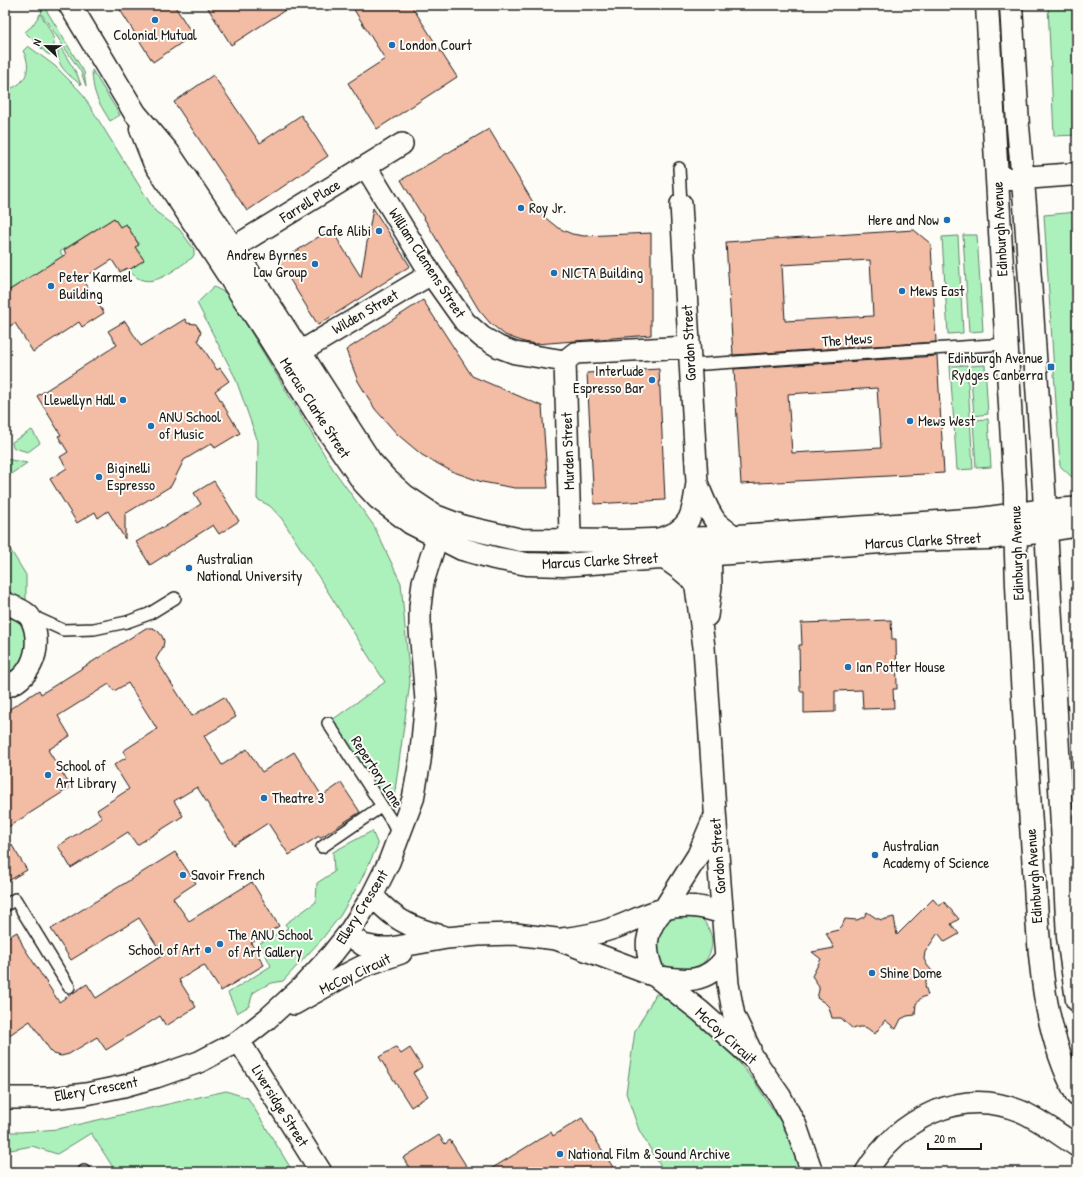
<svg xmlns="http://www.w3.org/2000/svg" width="1082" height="1177" font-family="'Patrick Hand',sans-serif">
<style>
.green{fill:#acf1bc;stroke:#64866c}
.building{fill:#f2bca5;stroke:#1c1c1c;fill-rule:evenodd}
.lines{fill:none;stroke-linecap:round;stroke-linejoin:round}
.lane-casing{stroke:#1c1c1c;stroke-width:14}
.street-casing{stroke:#1c1c1c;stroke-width:24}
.secondary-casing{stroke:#1c1c1c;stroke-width:25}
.lane{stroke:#fdfcf7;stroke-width:11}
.street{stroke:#fdfcf7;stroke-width:21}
.secondary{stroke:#fdfcf7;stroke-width:22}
.poi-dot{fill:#1f6fb2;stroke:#fdfcf7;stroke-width:1.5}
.labels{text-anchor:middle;stroke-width:4;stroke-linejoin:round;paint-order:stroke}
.poi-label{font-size:15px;fill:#1c1c1c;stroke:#fdfcf7;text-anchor:start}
.street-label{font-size:15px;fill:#1c1c1c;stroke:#fdfcf7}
</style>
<rect width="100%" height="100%" fill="#fdfcf7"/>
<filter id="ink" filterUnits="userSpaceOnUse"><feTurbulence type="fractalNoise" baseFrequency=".025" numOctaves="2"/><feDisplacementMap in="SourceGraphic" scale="8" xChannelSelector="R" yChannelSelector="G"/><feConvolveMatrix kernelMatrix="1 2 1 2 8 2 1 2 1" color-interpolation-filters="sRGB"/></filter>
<g filter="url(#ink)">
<path class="green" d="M1048 5H1077V135L1054 136Z
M45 8 84 72 86 86 81 72 41 13 42 10Z
M40 14C47 25 61 42 50 55L46 53 25 32 32 26Z
M59 45 77 74 81 85C67 73 54 66 59 45Z
M28 46 55 66 81 92 155 211 179 229 194 249V255L192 258C173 270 148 295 129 270L144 260 135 247 139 244 126 224 120 227 114 218 60 252 63 256 5 293V90C26 86 33 68 23 51Z
M92 70 120 115 110 121C98 101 93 95 92 70Z
M1077 212V478H1073L1060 466 1044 215Z
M963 235H977L983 331 969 332Z
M958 236 963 333 948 334 942 237Z
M214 287 228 294 333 469 374 526 401 583 410 682 391 820 328 723 385 682 282 519 270 506 257 499 258 442 235 377 197 303Z
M967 365 973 469 957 470 950 366Z
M985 365 988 414 974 416 970 366Z
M988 419 991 467 976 468 973 420Z
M32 430 40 443 28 452 14 448 12 444V442Z
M5 459 27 463 5 478Z
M5 541 26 575V601L5 591Z
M5 603 28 614 37 643 5 687Z
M372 831 378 845 360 882 340 916 322 939 283 981 272 983 261 988 253 993 249 1006 237 1013 228 993 271 966 260 943 288 928 285 924 316 902 317 883 334 872 333 852Z
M667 915 700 917C713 929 717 948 704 962 701 965 696 969 691 970 687 971 682 969 678 969 668 968 663 966 657 957L656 928Z
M656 994 671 997 723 1043 754 1081 785 1128 801 1172H664L639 1130 626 1093 635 1031Z
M226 1091 248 1098 293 1172H116L91 1133 57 1154 32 1146 5 1151V1132H21L58 1129Z"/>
<path class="building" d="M117 5H174L193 35 153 62Z
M206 5H293L231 45Z
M351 5H411L457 77 377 129 348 83 385 59Z
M213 75 260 143 301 115 328 156 247 211 174 102Z
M489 129 537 209 548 220 558 228 572 234 584 236 651 233V335L536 344 524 342 505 335 490 323 479 310 401 180Z
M373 208 410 266 318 325 279 262 331 229 361 277Z
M114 218 120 227 126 224 139 245 135 247 144 260 129 270 127 268 120 272 112 260 82 279 104 313 82 327 79 322 33 352 15 323 5 329V293L66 254 64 250Z
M914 230 931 244 936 342 733 355 726 242ZM870 260 873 316 785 321 782 265Z
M423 300 472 376 542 406 548 488H515L482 482 451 471 422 455 397 434 375 409 358 381 346 350Z
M185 319 187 323 196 324 201 332 198 340 217 370 220 368 229 381 215 391 240 433 215 448 212 443 184 460 171 486 125 514V539L108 511 98 518 95 512 77 523 50 479 67 468 60 457 68 452 58 436 61 435 37 396 117 345 108 331 125 321 141 346Z
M937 356 944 473 741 484 734 369ZM877 388 881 448 792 453 788 394Z
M659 369 665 500 594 504 587 373Z
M214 481 239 521 219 534 213 525 150 565 136 542 162 527 163 528 201 504 194 493Z
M891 620 892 639H896L897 689H893L894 708 863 709 862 690 835 691V712L804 713V691H800L799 645H802L801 623Z
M146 628H153L158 631 162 636 164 641 163 647 156 659 192 716 224 697 236 717 204 736 222 765 247 749 262 772 294 752 322 796 341 783 360 812 320 838 319 836 289 855 268 823 234 845 197 787 174 801 183 816 137 845 128 832 71 868 58 846 102 818 97 810 129 789 114 765 127 757 123 751 157 729 128 683 114 691 109 684 58 716 70 736 48 750 71 787 5 829V712L39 690 41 694Z
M5 834 27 870 5 883Z
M175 852 196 883 173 898 189 921 252 882 279 926 251 943 264 965 221 991 204 965 179 980 196 1007 166 1026 160 1016 106 1050 97 1037 69 1054 61 1056 54 1054 50 1050 30 1021 5 1038V939L17 932 23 946 59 1002 87 984 96 998 163 955 139 918 71 960 51 929Z
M933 899 939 906 944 902 959 919 951 924 959 934 945 942 938 933 925 952 924 959 927 965 932 971 927 977 926 981 925 986 928 995 921 998 916 1004 915 1015 907 1016 901 1019 896 1029 885 1020 875 1034 867 1028 864 1027H859L853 1029 841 1018H832L829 1007 825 1003 817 998 819 990V986L812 976 821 959 812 952 834 948 826 933 838 930 842 926 845 919 857 920 864 917 867 912 876 918 882 920 894 917 897 935Z
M396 1047 401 1054 410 1048 422 1067 413 1073 428 1096 411 1107 379 1057Z
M582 1118 616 1172H486L551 1132 553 1136Z
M439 1135 445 1144 450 1140 470 1172H412L403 1158Z"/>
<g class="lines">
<g class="lane-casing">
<path id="lane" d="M679 168 681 204
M690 365 1007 344
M30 615 63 630 94 629 127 622 149 614 175 598
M328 723 391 820 399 836
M322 847 382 806
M5 906 15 899 69 987
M83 1172 84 1171"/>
</g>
<g class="street-casing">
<path id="street" d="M366 167 431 274 465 322 482 337 499 347 515 353 565 361 575 353 689 347
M218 257 402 144
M300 352 431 274
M565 361 570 532 572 542
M697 483C703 497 707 511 717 523 722 528 729 532 735 537
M1045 510 1077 508
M1046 531 1077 526
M659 539C692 531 693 513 697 482L681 204
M695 539 696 587 704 647 720 883 728 984 734 1016 750 1049
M5 603C12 606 21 609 27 614 31 617 34 625 35 630 40 655 29 679 5 687
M707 616 711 586 710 538
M372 896C380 903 387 911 396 917 410 927 428 932 445 937
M722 913C702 906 685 904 664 909 644 931 643 949 655 976 685 981 706 985 726 957
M348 934 363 945 378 948H391L447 938 478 935 515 934 556 939 655 976 700 1011 755 1060 780 1096 796 1126 812 1172
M562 939C579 937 597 934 614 928 631 922 647 913 664 909L698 855 713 820
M294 1004 351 972 363 966 401 953
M239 1041 321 1172
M5 1098H52L86 1094 124 1086 156 1077 199 1062 239 1041 267 1019 301 988 333 953 348 934 372 896 389 862 413 799 420 761 426 700 420 630V607L423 582 435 544 446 521
M866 1172C898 1120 959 1086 1020 1111 1041 1120 1058 1134 1077 1146"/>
</g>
<g class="secondary-casing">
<path id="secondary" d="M70 5 135 113 168 152 233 248 370 461 386 479 405 496 435 516 464 527 521 540 622 541 710 538 981 519 1045 510
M987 5 1015 492C1015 592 1023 692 1029 792 1031 828 1034 865 1036 902 1040 968 1045 1035 1077 1095
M1011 5 1018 126 1025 205 1044 490 1068 937 1077 1000
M141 129 154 162 267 334 322 422 364 483 378 498 411 523 462 549 494 558 527 564 563 565 909 540 988 538 1046 531
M1009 179 1077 174
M664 558C678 566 685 572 696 583"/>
</g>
<use href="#lane" class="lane"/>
<use href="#street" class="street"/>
<use href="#secondary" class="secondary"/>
</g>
</g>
<g class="poi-dot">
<circle cx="155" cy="20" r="4"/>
<circle cx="392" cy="45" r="4"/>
<circle cx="521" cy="208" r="4"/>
<circle cx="947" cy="220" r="4"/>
<circle cx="379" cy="231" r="4"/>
<circle cx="315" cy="264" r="4"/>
<circle cx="554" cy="273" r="4"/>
<circle cx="51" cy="286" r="4"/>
<circle cx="902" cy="291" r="4"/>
<rect x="1047" y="363" width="8" height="8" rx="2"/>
<circle cx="652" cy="380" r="4"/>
<circle cx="123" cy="400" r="4"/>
<circle cx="910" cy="421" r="4"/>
<circle cx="151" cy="426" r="4"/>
<circle cx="99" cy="477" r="4"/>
<circle cx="189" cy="568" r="4"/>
<circle cx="848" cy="667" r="4"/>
<circle cx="48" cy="775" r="4"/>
<circle cx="264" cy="798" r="4"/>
<circle cx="875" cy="855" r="4"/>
<circle cx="183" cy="875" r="4"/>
<circle cx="220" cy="944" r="4"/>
<circle cx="208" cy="950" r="4"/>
<circle cx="872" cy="973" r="4"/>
<circle cx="560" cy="1154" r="4"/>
</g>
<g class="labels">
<g class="poi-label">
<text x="155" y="40" text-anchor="middle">Colonial Mutual</text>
<text x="400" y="50">London Court</text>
<text x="529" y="213">Roy Jr.</text>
<text x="939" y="225" text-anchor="end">Here and Now</text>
<text x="371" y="236" text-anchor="end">Cafe Alibi</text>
<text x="307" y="260" text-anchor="end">Andrew Byrnes<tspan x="307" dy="17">Law Group</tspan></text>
<text x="562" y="278">NICTA Building</text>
<text x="59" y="282">Peter Karmel<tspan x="59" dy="17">Building</tspan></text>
<text x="910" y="296">Mews East</text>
<text x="1043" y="363" text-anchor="end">Edinburgh Avenue<tspan x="1043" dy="17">Rydges Canberra</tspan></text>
<text x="644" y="376" text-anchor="end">Interlude<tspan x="644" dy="17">Espresso Bar</tspan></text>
<text x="115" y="405" text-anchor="end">Llewellyn Hall</text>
<text x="159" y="422">ANU School<tspan x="159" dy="17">of Music</tspan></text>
<text x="918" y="426">Mews West</text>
<text x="107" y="473">Biginelli<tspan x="107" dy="17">Espresso</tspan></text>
<text x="197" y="564">Australian<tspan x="197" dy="17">National University</tspan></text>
<text x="856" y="672">Ian Potter House</text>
<text x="56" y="771">School of<tspan x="56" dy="17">Art Library</tspan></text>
<text x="272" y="803">Theatre 3</text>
<text x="883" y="851">Australian<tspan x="883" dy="17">Academy of Science</tspan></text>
<text x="191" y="880">Savoir French</text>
<text x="228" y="940">The ANU School<tspan x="228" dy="17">of Art Gallery</tspan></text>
<text x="200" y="955" text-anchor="end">School of Art</text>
<text x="880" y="978">Shine Dome</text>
<text x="568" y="1159">National Film &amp; Sound Archive</text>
</g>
<g class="street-label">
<text transform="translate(310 201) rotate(-32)" y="5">Farrell Place</text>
<text transform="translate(1000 229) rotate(-93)" y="5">Edinburgh Avenue</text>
<text transform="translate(427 263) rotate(57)" y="5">William Clemens Street</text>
<text transform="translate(365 312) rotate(-30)" y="5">Wilden Street</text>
<text transform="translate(847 340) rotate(-4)" y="5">The Mews</text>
<text transform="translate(689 343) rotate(-93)" y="5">Gordon Street</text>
<text transform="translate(315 408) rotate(57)" y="5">Marcus Clarke Street</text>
<text transform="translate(568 451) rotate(-92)" y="5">Murden Street</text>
<text transform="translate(923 541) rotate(-3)" y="5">Marcus Clarke Street</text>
<text transform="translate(1017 553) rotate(-92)" y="5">Edinburgh Avenue</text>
<text transform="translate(600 561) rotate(-3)" y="5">Marcus Clarke Street</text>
<text transform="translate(377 772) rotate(57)" y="5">Repertory Lane</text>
<text transform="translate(718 856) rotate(-94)" y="5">Gordon Street</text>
<text transform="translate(1034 876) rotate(-94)" y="5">Edinburgh Avenue</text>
<text transform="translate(362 907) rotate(-58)" y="5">Ellery Crescent</text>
<text transform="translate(355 974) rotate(-25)" y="5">McCoy Circuit</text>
<text transform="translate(726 1036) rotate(42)" y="5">McCoy Circuit</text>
<text transform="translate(96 1089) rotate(-10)" y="5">Ellery Crescent</text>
<text transform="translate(280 1106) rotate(58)" y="5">Liversidge Street</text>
</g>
</g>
<rect width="1082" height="1177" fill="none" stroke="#fdfcf7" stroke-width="20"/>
<rect x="10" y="10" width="1062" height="1157" fill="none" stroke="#1c1c1c" stroke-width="1.5" filter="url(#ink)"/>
<g transform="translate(46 46) rotate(292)" stroke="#fdfcf7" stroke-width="3" paint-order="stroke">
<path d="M0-3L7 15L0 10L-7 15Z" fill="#1c1c1c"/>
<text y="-6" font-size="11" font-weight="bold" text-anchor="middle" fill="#1c1c1c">N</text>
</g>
<path d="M928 1143v6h53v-6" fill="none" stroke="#1c1c1c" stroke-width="2"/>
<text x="934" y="1143" font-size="12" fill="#1c1c1c" stroke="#fdfcf7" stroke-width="3" paint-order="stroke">20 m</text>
</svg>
